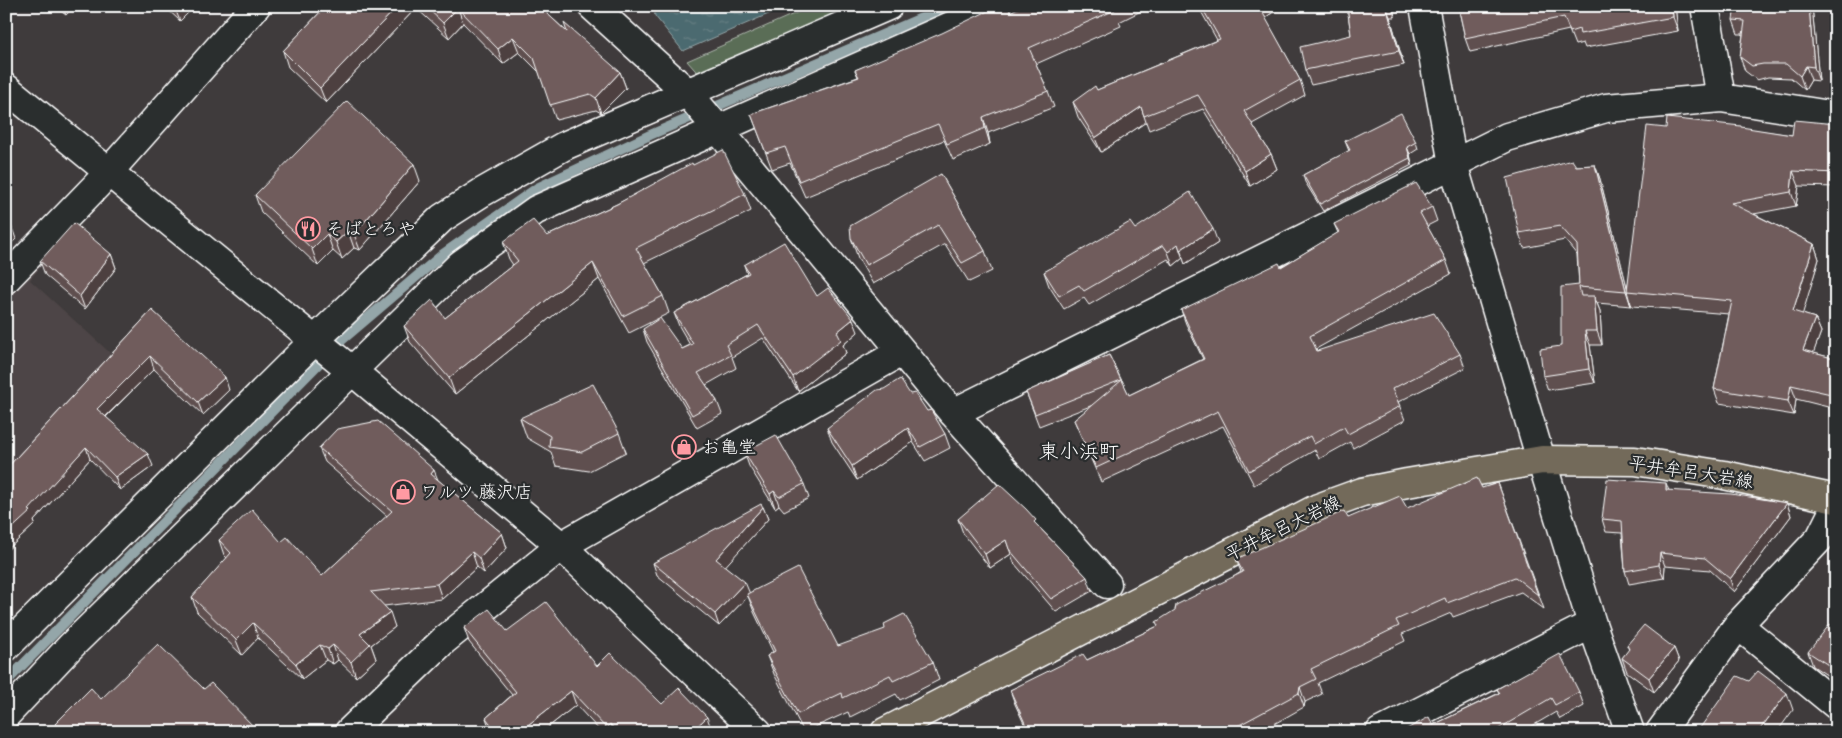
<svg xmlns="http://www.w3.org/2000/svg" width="1842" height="738" font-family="Dekko,'Klee One',sans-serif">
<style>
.built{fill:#4d4546}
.green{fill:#5a6d57;stroke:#acb6ab}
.water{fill:url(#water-ripples);stroke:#94a6a9}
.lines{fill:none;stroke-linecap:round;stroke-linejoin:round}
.stream{stroke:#94a6a9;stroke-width:10}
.minor-casing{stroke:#fff;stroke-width:31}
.major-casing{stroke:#fff;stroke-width:31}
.minor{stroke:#2a2d2e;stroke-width:28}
.major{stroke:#736b5a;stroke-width:28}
.wall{fill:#5f4f4f;stroke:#fff}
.shaded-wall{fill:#4e4040;stroke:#fff}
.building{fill:#6f5c5c;stroke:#fff}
.labels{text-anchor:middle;stroke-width:4.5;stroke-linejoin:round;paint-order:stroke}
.poi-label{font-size:18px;fill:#fff;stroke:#2a2d2e;text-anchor:start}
.street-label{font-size:18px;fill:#fff;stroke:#2a2d2e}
.quarter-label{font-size:20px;fill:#fff;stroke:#2a2d2e}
</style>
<defs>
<pattern id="water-ripples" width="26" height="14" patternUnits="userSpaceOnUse" patternTransform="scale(1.25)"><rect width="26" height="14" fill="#4c6a6f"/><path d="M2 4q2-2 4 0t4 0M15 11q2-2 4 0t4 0" fill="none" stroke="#678085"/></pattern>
</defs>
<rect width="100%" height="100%" fill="#3f3b3c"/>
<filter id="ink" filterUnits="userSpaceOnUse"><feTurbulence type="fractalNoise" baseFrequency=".02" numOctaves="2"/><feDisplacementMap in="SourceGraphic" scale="10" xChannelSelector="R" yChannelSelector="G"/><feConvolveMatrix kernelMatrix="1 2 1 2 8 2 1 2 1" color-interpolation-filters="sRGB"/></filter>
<g filter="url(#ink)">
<path class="built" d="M80 180 99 195 30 280 118 360 6 479V263Z"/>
<path class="green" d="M812 6H860L701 77 687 61Z"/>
<path class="water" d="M653 6H787L683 51 655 16Z"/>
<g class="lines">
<path class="stream" d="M6 682 342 340 443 254 537 188 650 135 949 6"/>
<g class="minor-casing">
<path id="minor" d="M592 6 688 93 953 413 1507 137 1606 108 1721 98 1836 116
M1424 6 1453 164 1536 443 1592 624 1630 732
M1705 6 1721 98
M6 88 351 370 561 546 758 732
M6 279 97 185 256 6
M953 413 1107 584
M1738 625 1836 705
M6 647 315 340 442 218 481 193 564 146 888 6
M6 715 70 647 461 264 536 210 996 6
M349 732 443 641 561 546 901 352
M1380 732 1592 624
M1660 732 1738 625 1820 538 1836 506"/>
</g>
<g class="major-casing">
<path id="major" d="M885 732 1318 508 1362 492 1407 483 1542 460 1635 461 1724 475 1836 499"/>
</g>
<use href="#minor" class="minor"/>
<use href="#major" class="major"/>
</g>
<path class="wall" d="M54 6H74L66 15Z
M164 6H195L180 21Z
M326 6H539L567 32 620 72 626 88 601 113 596 110 556 120 539 72 519 52 503 64 463 23 449 38 416 8 326 103 288 67 283 51Z
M1022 6H1151L1119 22 1121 26 1036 64 1048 91 1054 107 988 133 990 144 953 160 944 140 805 197 790 163 772 169 751 114 858 77 855 70 1010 12Z
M1198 6H1282L1265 18 1300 80 1305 95 1252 124 1271 154 1277 169 1250 186 1203 109 1149 130 1146 122 1101 152 1078 117 1073 102 1097 90 1217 40Z
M1347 6H1393L1395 17H1390L1404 65 1311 85 1305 70 1351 35Z
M1458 6H1675L1678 31 1585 48 1583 43 1575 45 1569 30 1470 52 1465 38Z
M1812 6 1819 81 1811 80 1805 90 1791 78 1768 77 1757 80 1745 71 1740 57 1743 34H1738L1733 20Z
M1836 124V187L1799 186 1796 206 1754 214 1814 244 1819 259 1802 314 1815 318 1821 332 1813 353 1836 359V409L1796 399 1794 415 1719 403 1714 389 1729 314 1632 306 1630 301 1631 306 1597 303 1600 311 1602 345H1590L1595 383 1548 390 1543 376 1561 346 1579 285 1577 255 1565 240 1524 248 1519 233 1576 166 1595 165 1600 179 1627 288 1666 128H1742L1792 135Z
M1345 141 1416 142 1418 149 1410 154 1412 165 1323 211 1305 182 1303 175 1349 151Z
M693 165 745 194 751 211 644 263 663 296 669 313 629 333 599 279 455 394 410 342 404 326 445 318 513 265 509 259 503 242 547 236 617 204Z
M941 174 985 251 992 271 969 282 945 244 873 284 858 258 851 238Z
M420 181 360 250 354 248 342 259 333 251 318 266 261 212 255 195Z
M1432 207 1437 221 1427 226 1446 260 1451 274 1316 349 1317 351 1460 354 1465 368 1398 402 1405 420 1353 448 1350 442 1319 459 1315 450 1254 485 1223 426 1101 482 1080 434 1074 420 1093 405 1039 426 1026 392 1109 355 1129 395 1203 359 1186 324 1181 310 1281 267 1338 233 1334 224Z
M1135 229 1218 243 1185 264 1183 258 1173 266 1168 259 1089 305 1084 298 1064 309 1049 286 1044 272Z
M111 254 116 268 85 309 45 275 40 261Z
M744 265 817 296 858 332 843 345 846 353 798 391 763 338 732 357 736 368 706 385 717 401 722 414 697 428 647 342 643 329 682 349 690 345 679 326 674 313 747 274Z
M152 310 229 390 203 415 154 369 106 417 153 466 120 490 90 459 34 521 35 524 6 551V469Z
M910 394 927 411 945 434 950 448 925 461 913 442 857 480 832 442 827 428Z
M520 418 619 433 626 452 589 471 556 466 551 452 527 438Z
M319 448 438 480 502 533 507 548 484 573 477 567 442 599 384 606 395 627 371 645 376 659 356 677 338 660 333 664 326 660 302 679 258 638 242 655 197 612 192 597 227 558 224 555 219 540 281 542 322 576 387 516 325 462Z
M744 452 804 484 809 498 784 511 779 505 775 508 749 466Z
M1498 483 1544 609 1521 592 1453 617 1451 613 1402 634 1405 641 1318 683 1322 694 1305 702 1304 707 1260 732H1028L1015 704 1010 690 1087 660 1158 626 1241 572 1236 559 1348 518 1407 508 1482 488Z
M1669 491 1787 503 1791 516 1734 592 1710 570 1665 566 1664 578 1629 584 1625 571 1622 533 1606 532 1602 519Z
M763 507 768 519 725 566 749 593 838 646 933 662 939 680 900 700 896 694 850 717 848 712 804 732 774 674 767 656 773 652 754 612 748 596 719 626 657 575 653 563Z
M958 519 1038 526 1087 577 1092 591 1056 612 1014 563 1011 554 990 568 963 533Z
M464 628 507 631 597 666 662 704 712 731 601 732 576 705 542 732H491L486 718 512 695 469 642Z
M1836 628V681L1813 666 1808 652Z
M1627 645 1674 648 1679 661 1654 692 1627 672 1622 658 1629 650Z
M204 689 259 732H58L55 724 101 699Z
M1497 689 1579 692 1584 706 1560 719 1556 712 1522 732H1406L1433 725 1499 693Z"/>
<path class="shaded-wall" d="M62 6H74L66 15Z
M174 6H195L180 21Z
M398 6H415L416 8 326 103 320 88Z
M1258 6H1282L1263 19Z
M1386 6 1390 17 1404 65 1399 51Z
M1391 6H1393L1395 17Z
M1672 6H1675L1678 31 1673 17Z
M1809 6H1812L1819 81 1814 67Z
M458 8 463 23 449 38 443 23Z
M513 37 519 52 503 64 498 49Z
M1806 66 1811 80 1805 90 1800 76Z
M620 72 626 88 601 113 596 98Z
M1141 107 1146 122 1101 152 1095 138Z
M983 117 988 133 990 144 985 128Z
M1407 147 1410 154 1412 165 1410 158Z
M1271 154 1277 169 1250 186 1245 171Z
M414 164 420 181 360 250 354 234Z
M1595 165 1600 179 1628 291H1627L1631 306 1626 291Z
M1793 171 1799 186 1796 206 1791 192Z
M11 225 16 239 6 249V230Z
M1213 229 1218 243 1185 264 1180 250Z
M348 231 354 248 342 259 336 242Z
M327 234 333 251 318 266 312 249Z
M1178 244 1183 258 1173 266 1168 252Z
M1814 244 1819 259 1799 326 1793 311Z
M111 254 116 268 85 309 80 296Z
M593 263 599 279 455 394 449 378Z
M1594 296 1600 311 1602 345 1597 331Z
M1815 318 1821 332 1809 365 1803 350Z
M853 319 858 332 843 345 846 353 798 391 793 377 837 332Z
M1585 331 1590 345 1595 383 1589 369Z
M150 356 154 369 101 421 97 409Z
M1836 371V407L1831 394Z
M225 377 229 390 203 415 198 402Z
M1791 385 1796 399 1794 415 1788 401Z
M908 428 913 442 857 480 852 466Z
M86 447 90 459 34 521 35 524 6 551V534Z
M148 454 153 466 120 490 115 477Z
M434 470 440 485 431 474Z
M1666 483 1671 496 1666 490Z
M774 491 779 505 775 508 770 494Z
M1787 503 1791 516 1734 592 1730 579Z
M763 507 768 519 721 571 716 559Z
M502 533 507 548 484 573 479 558Z
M1006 540 1011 554 990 568 985 554Z
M472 552 477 567 442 599 437 584Z
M1660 553 1665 566 1664 578 1659 565Z
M745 582 750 594 719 626 715 614Z
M390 612 395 627 371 645 376 659 356 677 351 662 360 634Z
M253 623 258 638 242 655 236 640Z
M320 645 326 660 302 679 296 664Z
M333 645 338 660 333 664 328 649Z
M1674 648 1679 661 1654 692 1649 678Z
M1300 687 1305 702 1304 707 1299 693Z
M571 691 576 705 542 732H519Z
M1787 693 1793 710 1777 732H1758Z
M707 717 712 731 691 732Z
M610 724 613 732H607L606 728Z"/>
<path class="building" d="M326 6H398L320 88 283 51Z
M425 6H539L567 32 564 23 620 72 596 98 590 94 550 105 534 58 513 37 498 49 458 8 443 23Z
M998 6H1008L1010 12 1022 6H1114L1115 10 1029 48 1048 91 983 117 985 128 947 144 938 124 799 181 785 147 766 153 751 114 859 77 855 70 942 33Z
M1201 6H1259L1300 80 1244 111 1271 154 1245 171 1198 95 1144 116 1141 107 1095 138 1073 102 1095 86 1097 90 1220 39Z
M1347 6H1386L1399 51 1305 70 1300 47 1351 35Z
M1458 6H1672L1673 17 1580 34 1579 29 1570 32 1564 17 1465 38Z
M1735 6H1809L1814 67 1806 66 1800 76 1786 64H1763L1752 66 1740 57 1745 21 1733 20Z
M347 101 414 164 354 234 348 231 336 242 327 234 312 249 255 195Z
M1401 113 1416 142 1407 147 1410 158 1320 204 1303 175 1350 150 1345 141Z
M1667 118 1741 126V127L1792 135 1794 120 1836 124V173L1793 171 1791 192 1731 203 1814 244 1793 311 1815 318 1803 350 1836 359V371L1831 394 1791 385 1788 401 1714 389 1732 301 1627 291 1647 126 1666 128Z
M723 150 745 194 636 248 663 296 623 316 593 263 449 378 404 326 432 300 445 318 518 261 503 242 533 220 547 236 617 204 692 163 693 165Z
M1572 160 1576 166 1595 165 1626 291 1579 287 1581 296H1594L1597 331H1585L1589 369 1543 376 1540 349 1561 346V287L1579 285 1577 245 1560 226 1519 233 1507 178Z
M941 174 985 251 962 263 938 225 866 265 851 238 850 226Z
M1416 183 1432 207 1420 213 1446 260 1310 336 1317 351 1434 313 1460 354 1392 389 1400 406 1348 434 1344 427 1314 444 1310 436 1249 471 1218 411 1096 468 1074 420 1122 380 1129 395 1204 359 1181 310 1279 263 1281 267 1339 232 1334 224Z
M1190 192 1213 229 1180 250 1178 244 1168 252 1163 245 1084 291 1079 285 1059 296 1044 272 1130 222 1135 229Z
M6 221 11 225 6 230Z
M74 223 111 254 80 296 40 261Z
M784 242 817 296 828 288 853 319 837 332 841 340 793 377 758 325 726 345 731 355 698 373 717 401 692 415 643 329 660 318 682 349 693 344 674 313 749 273 744 265Z
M152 310 225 377 198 402 150 356 97 409 148 454 115 477 86 447 29 510 31 511 6 534V469Z
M1109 355 1121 380 1035 414 1026 392Z
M900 379 910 394 915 393 927 411 931 410 945 434 920 447 908 428 852 466 827 428 877 390 884 389Z
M593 384 619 433 582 452 549 447 550 436 520 418Z
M378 421 434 470 431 474 502 533 479 558 472 552 437 584 371 592 390 612 360 634 370 644 351 662 333 645 328 649 320 645 296 664 253 623 236 640 192 597 231 553 219 540 252 509 281 542 287 537 322 576 392 511 319 448 337 429Z
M776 435 804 484 779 497 774 491 770 494 744 452Z
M1477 478 1482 488 1498 483 1538 595 1515 577 1447 603 1445 598 1396 620 1399 626 1311 669 1316 679 1300 687 1299 693 1230 730 1231 732H1029L1010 690 1083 654 1087 660 1158 626 1156 622 1175 610 1176 605 1243 572 1236 559 1344 511 1348 518 1400 496 1407 508Z
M1607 479 1666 483V490L1731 494 1787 503 1730 579 1705 558 1660 553 1659 565 1625 571 1622 521 1602 519Z
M999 484 1026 509 1036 520 1034 522 1087 577 1051 599 1009 549 1006 540 985 554 958 519Z
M761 504 763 507 716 559 745 582 715 614 653 563Z
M798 568 838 646 885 629 884 624 904 614 933 662 893 681 890 675 843 698 842 693 798 714 767 656 775 651 747 594Z
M546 602 597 666 610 653 662 704 679 688 707 717 691 732H617L610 724 606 728 571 691 519 732H497L486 718 516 692 464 628 489 609 507 631Z
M1830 624 1836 628V670L1808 652Z
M1644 625 1674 648 1649 678 1622 658 1629 649 1627 645Z
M158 644 204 689 211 683 259 732H59L61 730 55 724 91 688 101 699Z
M1560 654 1579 692 1555 705 1551 698 1493 732H1406L1405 730 1429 717 1433 725 1500 693 1497 689Z
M1758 671 1787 693 1758 732H1697L1710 714 1737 676 1749 681Z"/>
</g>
<defs>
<g id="restaurant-ring" transform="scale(1.25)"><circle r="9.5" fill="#2a2d2e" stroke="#ff9aa2" stroke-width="1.5"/><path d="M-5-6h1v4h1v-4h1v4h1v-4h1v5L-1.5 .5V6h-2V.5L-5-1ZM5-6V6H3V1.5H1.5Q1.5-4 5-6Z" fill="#ff9aa2"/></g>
<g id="shop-ring" transform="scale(1.25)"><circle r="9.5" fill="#2a2d2e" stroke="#ff9aa2" stroke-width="1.5"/><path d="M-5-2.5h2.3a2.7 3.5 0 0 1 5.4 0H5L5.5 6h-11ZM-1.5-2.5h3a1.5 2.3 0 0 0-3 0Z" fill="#ff9aa2"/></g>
</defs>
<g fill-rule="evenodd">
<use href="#restaurant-ring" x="308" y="229"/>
<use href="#shop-ring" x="684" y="447"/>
<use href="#shop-ring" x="403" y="492"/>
</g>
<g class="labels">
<g class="poi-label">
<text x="326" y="235">そばとろや</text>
<text x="702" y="453">お亀堂</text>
<text x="420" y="498">ワルツ 藤沢店</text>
</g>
<g class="street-label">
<text transform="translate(1691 472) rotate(9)" y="6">平井牟呂大岩線</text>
<text transform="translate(1283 528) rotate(-26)" y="6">平井牟呂大岩線</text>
</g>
<g class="quarter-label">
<text x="1079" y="458">東小浜町</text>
</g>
</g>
<rect width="1842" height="738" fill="none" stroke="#2a2d2e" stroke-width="25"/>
<rect x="12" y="12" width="1817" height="713" fill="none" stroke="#fff" stroke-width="2" filter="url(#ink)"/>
</svg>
